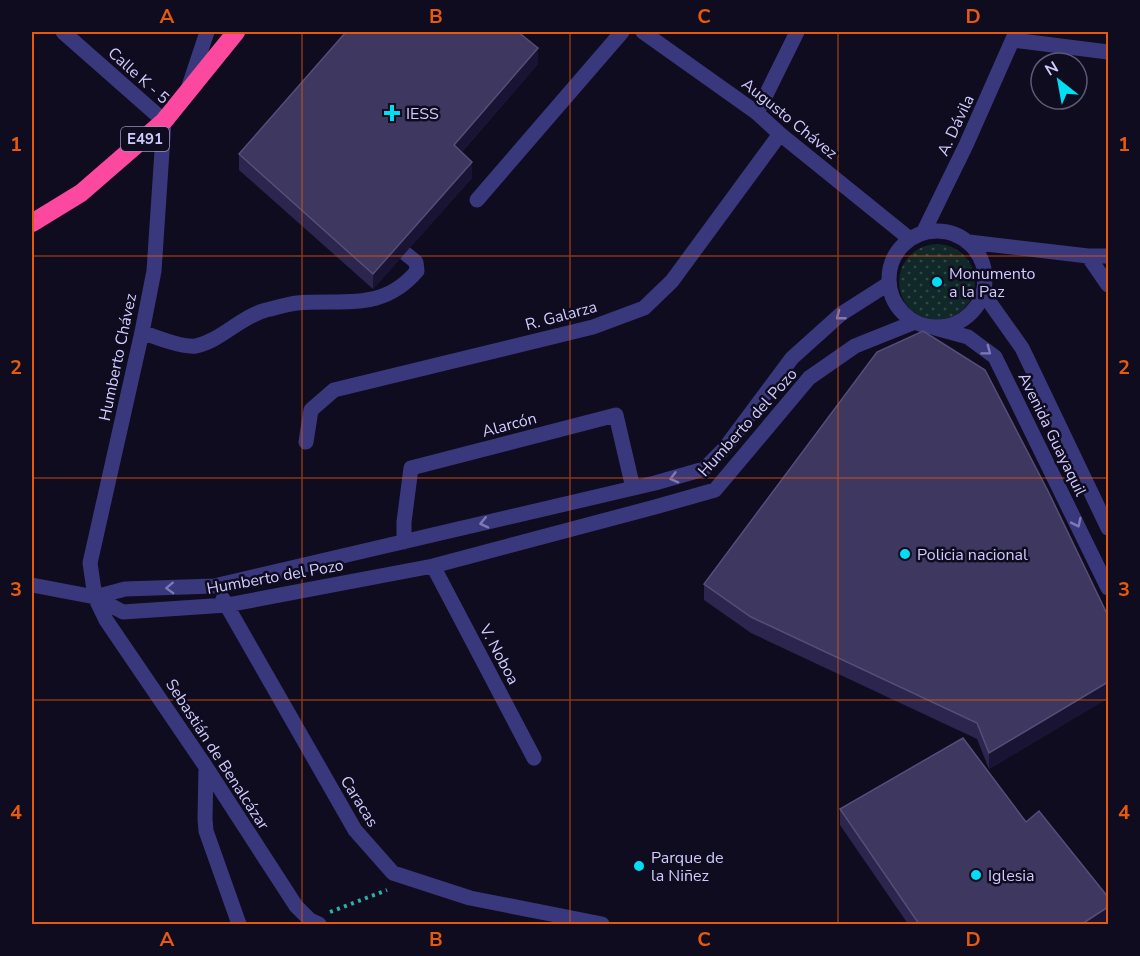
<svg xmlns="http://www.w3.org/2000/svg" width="1140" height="956" font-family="'Nunito Sans',sans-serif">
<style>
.park{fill:url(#park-dots)}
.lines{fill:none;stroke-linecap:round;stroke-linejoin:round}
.path{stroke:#2fafa6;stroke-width:4;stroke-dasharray:3 4.5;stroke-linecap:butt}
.minor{stroke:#3a387d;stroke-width:15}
.highway{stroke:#fd48a0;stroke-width:18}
.wall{fill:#2c254d}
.shaded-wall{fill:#191433}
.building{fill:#3e3760;stroke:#554e79;stroke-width:1.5}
.oneway{stroke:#7e7ab7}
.grid{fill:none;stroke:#e8590c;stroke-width:1.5;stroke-opacity:0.55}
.poi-dot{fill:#03ddf3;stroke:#0f0c1f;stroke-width:2}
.labels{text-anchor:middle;stroke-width:5;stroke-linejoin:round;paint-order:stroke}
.shield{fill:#0f0c1f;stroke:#9692bb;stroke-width:1.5}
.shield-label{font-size:15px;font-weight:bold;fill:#d0cbfe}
.street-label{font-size:16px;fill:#d0cbfe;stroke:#0f0c1f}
.poi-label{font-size:16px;fill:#d0cbfe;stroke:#0f0c1f;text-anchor:start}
.neatline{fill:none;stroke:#e8590c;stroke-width:2}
.grid-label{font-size:20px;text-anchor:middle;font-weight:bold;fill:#e8590c}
</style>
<defs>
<pattern id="park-dots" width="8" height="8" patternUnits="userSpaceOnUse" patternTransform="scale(1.5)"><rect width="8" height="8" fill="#102928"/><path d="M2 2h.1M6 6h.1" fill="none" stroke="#324748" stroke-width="1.8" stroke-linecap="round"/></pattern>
</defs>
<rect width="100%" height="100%" fill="#0f0c1f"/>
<path class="park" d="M899 282a38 38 0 1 1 76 0a38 38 0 1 1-76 0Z"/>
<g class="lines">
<path class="path" d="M330 912 387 890"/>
<path class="minor" d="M63 32 164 121 154 271 142 332 90 563 95 597 106 620 206 767 296 906 310 920 319 924
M643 32 757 113 780 134 910 239
M1013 40 1108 52
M189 86 207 32
M757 113 797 32
M477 200 622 32
M889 279a48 48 0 1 1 96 0a48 48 0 1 1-96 0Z
M923 233 966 145 1016 32
M969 242 1088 256H1108
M1088 256 1108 285
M888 284 841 314 792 358 725 448 704 469 655 483 214 586 125 589 95 597 123 612 227 605 433 566 655 507 715 490 809 378 855 346 915 322
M983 293 1022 348 1108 528
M935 328 968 337 995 357 1108 588
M142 332C155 337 183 348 196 346 222 340 240 317 266 310 276 308 287 304 297 303 344 299 382 312 417 271L416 262 390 241
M306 442 311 410 334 390 593 327 644 308 672 281 780 134
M404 542V522L411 468 616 415 633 488
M433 566 534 758
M32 585 95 597
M223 599 355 830 393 873 470 898 602 924
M206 767 205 819 206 831 239 924"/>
<path class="highway" d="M32 223 81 193 164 121 236 32"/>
</g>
<path class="wall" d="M538 64 462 152 472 178 373 289 239 170V154Z
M704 584 1108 616V698L989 769 977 739 751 633 704 600Z
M840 809 1026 822 1106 924H908L840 825Z"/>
<path class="shaded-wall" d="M538 48V64L454 161V145Z
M472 162V178L373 289V274Z
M1108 682V698L989 769V753Z
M1108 907V923L1106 924H1082Z"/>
<path class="building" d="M346 32H518L538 48 454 145 472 162 373 274 239 154Z
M923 331 985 370 1048 491 1108 616V682L989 753 977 723 751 617 704 584 877 352Z
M963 738 1026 822 1039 811 1108 897V907L1082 924H919L840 809Z"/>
<defs><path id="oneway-chevron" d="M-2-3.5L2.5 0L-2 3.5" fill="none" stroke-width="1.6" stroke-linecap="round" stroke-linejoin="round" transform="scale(1.5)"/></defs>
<g class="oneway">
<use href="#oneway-chevron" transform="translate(840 316) rotate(142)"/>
<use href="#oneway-chevron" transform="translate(987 351) rotate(37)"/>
<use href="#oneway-chevron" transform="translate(674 478) rotate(165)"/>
<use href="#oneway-chevron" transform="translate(484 523) rotate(167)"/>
<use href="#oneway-chevron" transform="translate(1077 523) rotate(64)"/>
<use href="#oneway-chevron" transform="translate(170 588) rotate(178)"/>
</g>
<path class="grid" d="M302 32V924M570 32V924M838 32V924M32 256H1108M32 478H1108M32 700H1108"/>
<g class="poi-dot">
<path d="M389 104h6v6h6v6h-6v6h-6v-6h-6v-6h6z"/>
<circle cx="937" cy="282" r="6"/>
<circle cx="905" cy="554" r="6"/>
<circle cx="639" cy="866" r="6"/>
<circle cx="976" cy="875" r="6"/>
</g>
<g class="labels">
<rect class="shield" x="121" y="127" width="48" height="24" rx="4.5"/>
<g class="shield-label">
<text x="145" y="144">E491</text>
</g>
<g class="street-label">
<text transform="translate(139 75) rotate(42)" y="6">Calle K - 5</text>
<text transform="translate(790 118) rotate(39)" y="6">Augusto Chávez</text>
<text transform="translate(955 125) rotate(-65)" y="6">A. Dávila</text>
<text transform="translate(561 315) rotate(-15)" y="6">R. Galarza</text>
<text transform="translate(117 357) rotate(-78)" y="6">Humberto Chávez</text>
<text transform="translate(747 422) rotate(-48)" y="6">Humberto del Pozo</text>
<text transform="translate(509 424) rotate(-15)" y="6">Alarcón</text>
<text transform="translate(1053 434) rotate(64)" y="6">Avenida Guayaquil</text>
<text transform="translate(275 576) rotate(-10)" y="6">Humberto del Pozo</text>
<text transform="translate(500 654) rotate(62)" y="6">V. Noboa</text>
<text transform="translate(218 754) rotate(57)" y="6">Sebastián de Benalcázar</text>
<text transform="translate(360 801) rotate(58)" y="6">Caracas</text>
</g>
<g class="poi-label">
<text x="406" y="119">IESS</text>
<text x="949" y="279">Monumento<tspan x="949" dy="18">a la Paz</tspan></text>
<text x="917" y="560">Policia nacional</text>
<text x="651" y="863">Parque de<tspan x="651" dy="18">la Niñez</tspan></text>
<text x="988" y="881">Iglesia</text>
</g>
</g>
<rect width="1140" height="956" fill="none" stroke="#0f0c1f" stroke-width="66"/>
<g transform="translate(1059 81) rotate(329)"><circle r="28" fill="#0f0c1f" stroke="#5c5878" stroke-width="1.5"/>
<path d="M0-4.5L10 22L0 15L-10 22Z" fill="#03ddf3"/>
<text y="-9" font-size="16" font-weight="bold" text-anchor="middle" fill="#d0cbfe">N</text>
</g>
<rect x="33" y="33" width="1074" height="890" class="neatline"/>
<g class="grid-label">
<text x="167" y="23">A</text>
<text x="436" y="23">B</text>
<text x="704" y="23">C</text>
<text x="973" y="23">D</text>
<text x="16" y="151">1</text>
<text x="1124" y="151">1</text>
<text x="16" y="374">2</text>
<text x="1124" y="374">2</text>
<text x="16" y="596">3</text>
<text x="1124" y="596">3</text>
<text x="16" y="819">4</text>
<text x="1124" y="819">4</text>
<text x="167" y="946">A</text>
<text x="436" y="946">B</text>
<text x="704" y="946">C</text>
<text x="973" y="946">D</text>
</g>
</svg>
